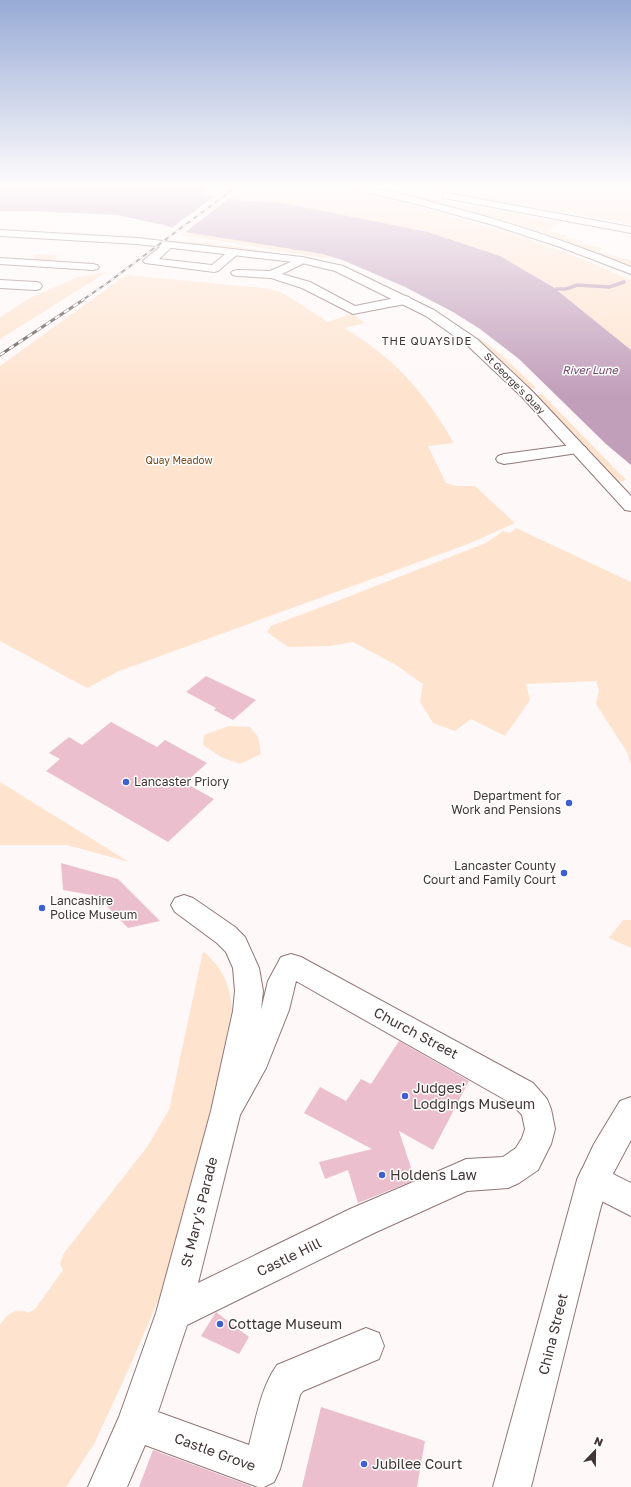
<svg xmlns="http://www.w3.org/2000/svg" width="631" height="1487" font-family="'Golos Text',sans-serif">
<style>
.green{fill:#fee3ce}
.water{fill:#c19eba}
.pier{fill:#fff8f8}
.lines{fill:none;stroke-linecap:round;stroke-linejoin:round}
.stream{stroke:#c19eba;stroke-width:3.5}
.building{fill:#ecbfce}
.street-casing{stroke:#917677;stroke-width:2}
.secondary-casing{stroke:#917677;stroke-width:2}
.primary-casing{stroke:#917677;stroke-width:2}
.street{fill:#fff;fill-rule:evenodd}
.secondary{fill:#fff;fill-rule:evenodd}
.primary{fill:#fff;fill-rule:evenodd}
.rail-far1-casing{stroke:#5b5050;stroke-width:2}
.rail-casing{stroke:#5b5050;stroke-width:3}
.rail-far1{stroke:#fff;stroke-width:1.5;stroke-dasharray:4.5;stroke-linecap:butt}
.rail{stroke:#fff;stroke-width:2;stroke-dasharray:5.5;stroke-linecap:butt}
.poi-dot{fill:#3f5fd1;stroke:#fff;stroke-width:1.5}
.labels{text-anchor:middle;stroke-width:3;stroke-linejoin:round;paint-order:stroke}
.far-street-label{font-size:10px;fill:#403434;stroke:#fff}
.far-park-label{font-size:10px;fill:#77491d;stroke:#fff}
.far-neighbourhood-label{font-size:11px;letter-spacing:1px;fill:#403434;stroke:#fff}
.far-water-label{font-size:11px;font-style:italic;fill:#74446b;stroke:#fff}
.poi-label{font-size:12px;fill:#403434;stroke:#fff;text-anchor:start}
.near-street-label{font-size:14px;fill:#403434;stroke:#fff}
.near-poi-label{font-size:14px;fill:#403434;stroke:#fff;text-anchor:start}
</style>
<rect width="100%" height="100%" fill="#fff8f8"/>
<path class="green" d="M209 187H341L367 193 517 235 572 255 631 280V350L553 287 500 256 428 232 283 203 237 200 208 195 203 191Z
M366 187 560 222 547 231 567 235 564 238 579 241 577 243 602 248 597 252 631 260V267C595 253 559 238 523 226 471 210 419 198 366 187Z
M417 187H631V224Z
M185 232 264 244 333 256 324 258 182 235Z
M187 241 234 246 328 262 206 246 187 243 185 242Z
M38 254 55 255 58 257C51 263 40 264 32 259Z
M107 272 0 339V317L30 298 78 277Z
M126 275 264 288 281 292 328 322 352 313 365 323 344 328C397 360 423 391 454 443L428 446 446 483 457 486H475L515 523 468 544 119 671 87 688 0 641V366Z
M480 338 504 357 536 388 530 389 476 339Z
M542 394 626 480 618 482 535 395Z
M516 528 631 582V765L627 752 596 704 599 690 596 681 526 684 530 700 505 736 471 719 455 731 433 723 420 702 423 684 396 665 353 642 330 646 288 647 267 632 271 626 332 603 486 543 503 531 510 533Z
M229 726 250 727 258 737 261 754 240 764 221 757 203 745 204 735Z
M0 782 129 862 67 845H0Z
M623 920H631V948L609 938Z
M203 951C222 968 230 983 232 1009L202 1155 163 1289 131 1364 94 1444 66 1487H0V1325C7 1313 16 1307 29 1313L35 1309 63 1270 60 1264 64 1253 147 1147 169 1110Z"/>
<path class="water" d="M0 187H209L203 191 208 195 237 200 283 203 428 232 500 256 553 287 631 350V465L606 444 519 359 480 329 453 312 405 287 345 261 323 254 185 232 164 225 117 215 30 211H0Z"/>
<path class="pier" d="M216 195 231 197 183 234 170 229Z"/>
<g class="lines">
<path class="stream" d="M556 289H566L577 285 609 287 624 282"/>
</g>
<path class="building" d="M206 676 256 700 233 720 214 710 216 708 186 692Z
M111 722 157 747 165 740 207 763 185 783 214 799 168 842 46 771 60 759 49 753 69 737 82 745Z
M61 863 118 879 160 921 128 928 97 896 63 890Z
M399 1041 469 1081 433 1150 399 1131 415 1180 358 1203 348 1170 325 1179 319 1162 372 1149 304 1113 320 1087 346 1101 361 1079 371 1084Z
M216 1312 249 1337 239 1354 201 1336Z
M321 1407 425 1441 417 1487H302Z
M153 1450 251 1486V1487H139Z"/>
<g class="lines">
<g class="street-casing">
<path id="street" d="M169 242 174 245 159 259 212 265 229 251 233 250 239 253 218 271 214 272 145 263 143 261 145 259 165 243Z
M302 257 308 260 306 262 282 274 310 282 355 306 405 296 409 297 411 300 409 303 405 304 353 314 302 288 271 278 237 276 233 275 231 273 233 271 237 270 270 271Z
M0 258 93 264 97 265 99 267 97 269 93 270 0 264Z
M0 280 36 282 40 283 42 286 40 289 36 290 0 288Z
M579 444 584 446 587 449 584 452 504 464 498 462 496 459 498 456 504 454Z
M184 895 193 898 235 927 245 937 259 968 263 991 261 1010 268 981 281 957 291 954 301 957 533 1083 547 1099 551 1109 555 1129 551 1144 538 1170 519 1183 508 1188 467 1191 374 1233 187 1325 158 1412 249 1445C256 1419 261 1387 277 1365L366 1328 379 1333 384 1346 379 1359 303 1391 300 1395 280 1469 274 1482 264 1487H258L145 1445 127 1487H88L119 1417 156 1313 211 1111 233 1011 235 991 233 968 226 952 217 943 175 912 171 905 175 898ZM296 981 511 1103 522 1115 525 1129 522 1138 516 1148 503 1157 466 1159 455 1164 350 1209 198 1283 240 1115 266 1068 289 1010Z
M593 1164 631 1183V1216L582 1191 577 1180 582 1169Z"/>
</g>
<g class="secondary-casing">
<path id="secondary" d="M0 230 137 238 302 257 343 266 434 310 477 339 532 391 631 496V511L625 510 522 397 467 345 426 316 335 271 302 263 137 244 0 236Z"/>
</g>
<g class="primary-casing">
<path id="primary" d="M352 187C383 187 413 197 442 205 507 221 569 242 631 267V274L560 247 493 225 424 206 354 189Z
M447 193 631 227V233L444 198 442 196 444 194Z
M631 1097V1140L608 1183 600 1210 531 1487H493L577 1180 594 1144 620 1101Z"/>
</g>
<use href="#street" class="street"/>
<use href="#secondary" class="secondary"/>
<use href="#primary" class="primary"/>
<g class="rail-far1-casing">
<path id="rail-far1" d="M81 301 106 284 236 187"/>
</g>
<g class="rail-casing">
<path id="rail" d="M0 355 83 300"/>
</g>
<use href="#rail-far1" class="rail-far1"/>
<use href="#rail" class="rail"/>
</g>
<linearGradient id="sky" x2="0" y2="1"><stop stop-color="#98abd6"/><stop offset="0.47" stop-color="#fffcfc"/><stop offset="1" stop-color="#fffcfc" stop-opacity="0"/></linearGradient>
<rect width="631" height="396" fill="url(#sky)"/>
<g class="poi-dot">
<circle cx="126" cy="782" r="4"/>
<circle cx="569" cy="803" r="4"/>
<circle cx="564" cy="873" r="4"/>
<circle cx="42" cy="908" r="4"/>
<circle cx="405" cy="1096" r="4"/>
<circle cx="382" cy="1175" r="4"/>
<circle cx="220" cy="1324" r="4"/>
<circle cx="364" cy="1464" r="4"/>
</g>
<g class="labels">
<g class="far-street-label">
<text transform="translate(515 383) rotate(45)" y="4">St George's Quay</text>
</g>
<g class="far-park-label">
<text x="179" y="464">Quay Meadow</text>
</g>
<g class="far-neighbourhood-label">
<text x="427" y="345">THE QUAYSIDE</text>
</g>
<g class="far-water-label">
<text x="590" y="374">River Lune</text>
</g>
<g class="poi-label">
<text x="134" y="786">Lancaster Priory</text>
<text x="561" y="800" text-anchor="end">Department for<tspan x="561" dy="14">Work and Pensions</tspan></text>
<text x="556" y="870" text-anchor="end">Lancaster County<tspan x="556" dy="14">Court and Family Court</tspan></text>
<text x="50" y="905">Lancashire<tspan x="50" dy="14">Police Museum</tspan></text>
</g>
<g class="near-street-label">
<text transform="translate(416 1033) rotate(28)" y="5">Church Street</text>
<text transform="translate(199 1212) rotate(-76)" y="5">St Mary's Parade</text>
<text transform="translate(289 1257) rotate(-26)" y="5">Castle Hill</text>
<text transform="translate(553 1334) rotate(-76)" y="5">China Street</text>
<text transform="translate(215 1452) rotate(20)" y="5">Castle Grove</text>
</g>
<g class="near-poi-label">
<text x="413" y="1093">Judges'<tspan x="413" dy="16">Lodgings Museum</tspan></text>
<text x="390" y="1180">Holdens Law</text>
<text x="228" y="1329">Cottage Museum</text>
<text x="372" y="1469">Jubilee Court</text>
</g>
</g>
<g transform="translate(595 1451) rotate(22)" stroke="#ffffff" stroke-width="3" paint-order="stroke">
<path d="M0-3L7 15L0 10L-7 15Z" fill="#403434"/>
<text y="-6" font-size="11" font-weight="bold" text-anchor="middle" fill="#403434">N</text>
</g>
</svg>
